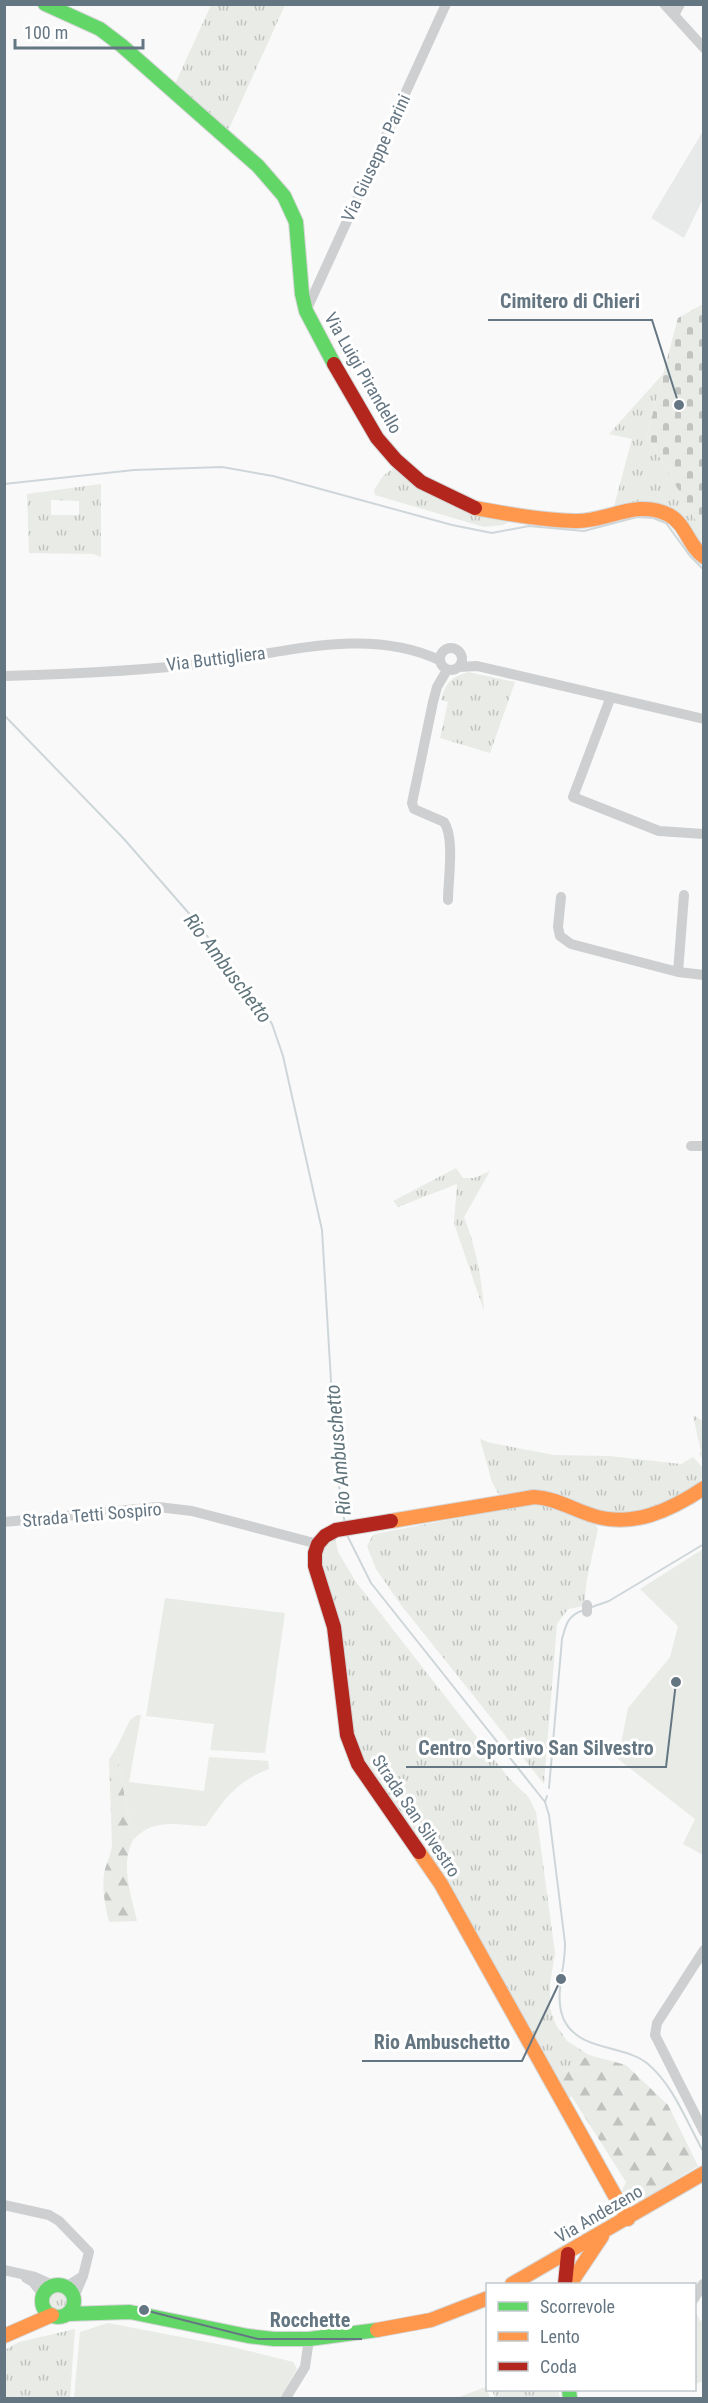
<svg xmlns="http://www.w3.org/2000/svg" width="708" height="2403" font-family="'Roboto Condensed',sans-serif">
<style>
.built{fill:#e8e9e9}
.grass{fill:url(#grass-tufts);fill-rule:evenodd}
.forest{fill:url(#forest-firs)}
.cemetery{fill:url(#cemetery-stones)}
.garden{fill:#e8ebe6}
.lines{fill:none;stroke-linecap:round;stroke-linejoin:round}
.stream{stroke:#ced6d9;stroke-width:2}
.fast-casing{stroke:#d5d6d7;stroke-width:16}
.slow-casing{stroke:#d5d6d7;stroke-width:16}
.jam-casing{stroke:#d5d6d7;stroke-width:16}
.street{stroke:#cecfd0;stroke-width:10}
.fast{stroke:#63d668;stroke-width:14}
.slow{stroke:#ff974d;stroke-width:14}
.jam{stroke:#b3261e;stroke-width:14}
.labels{text-anchor:middle;stroke-width:6;stroke-linejoin:round;paint-order:stroke}
.street-label{font-size:18px;fill:#657683;stroke:#fff}
.water-label{font-size:20px;font-style:italic;fill:#60757c;stroke:#fff}
.leader{fill:none;stroke:#657683;stroke-width:2}
.callout-dot{fill:#657683;stroke:#fff;stroke-width:2}
.callout-label{font-size:20px;text-anchor:middle;font-weight:bold;fill:#657683;stroke:#fff;stroke-width:6;stroke-linejoin:round;paint-order:stroke}
</style>
<defs>
<pattern id="grass-tufts" width="24" height="20" patternUnits="userSpaceOnUse" patternTransform="scale(1.5)"><rect width="24" height="20" fill="#e8ebe6"/><path d="M3 7l-1-3M5 7V3M7 7l1-3M15 17l-1-3M17 17v-4M19 17l1-3" fill="none" stroke="#c0c3c0"/></pattern>
<pattern id="forest-firs" width="22" height="20" patternUnits="userSpaceOnUse" patternTransform="scale(1.5)"><rect width="22" height="20" fill="#e8ebe6"/><path d="M5 1l3.5 6h-7zM16 11l3.5 6h-7z" fill="#c0c3c0"/></pattern>
<pattern id="cemetery-stones" width="16" height="16" patternUnits="userSpaceOnUse" patternTransform="scale(1.5)"><rect width="16" height="16" fill="#e8ebe6"/><path d="M2 7V4a2 2 0 0 1 4 0v3zM10 15v-3a2 2 0 0 1 4 0v3z" fill="#c0c3c0"/></pattern>
</defs>
<rect width="100%" height="100%" fill="#f9f9f9"/>
<path class="built" d="M703 131V199L684 238 651 218Z"/>
<path class="grass" d="M211 5H285L227 133 175 84Z
M663 374 647 435 703 533V555L682 521 613 510 632 439 609 434Z
M397 465 405 472 515 519 503 525 484 527 375 495 374 490 383 476Z
M101 484V557L93 554 29 553 27 494ZM51 500 79 501V515H51Z
M468 672 515 682 490 753 440 738 448 702 441 700C445 683 452 677 468 672Z
M456 1168 463 1178H474L490 1171 464 1217C476 1247 482 1279 484 1311L454 1223 457 1184 398 1207 393 1201Z
M693 1415 703 1421V1460L699 1453 701 1452Z
M480 1439 491 1443 554 1455 609 1456 681 1464 693 1457 703 1468V1478L688 1493 655 1506 625 1513 604 1514 556 1493 539 1490 499 1495 492 1482Z
M540 1504 595 1524 598 1529 587 1579 584 1606 568 1609 557 1624 544 1784 401 1605 376 1569 367 1546 373 1535 380 1533 526 1505Z
M335 1536 338 1552 356 1582 508 1777 529 1798 536 1812 555 1953 550 1984V2008L556 2025 567 2041 589 2055 554 2079 366 1770 353 1740 320 1566 322 1549Z
M48 2301a9 9 0 1 1 18 0a9 9 0 1 1-18 0Z
M694 2309 700 2321 704 2319 703 2381 695 2384Z
M75 2329 70 2398H5V2350L19 2342Z
M486 2387 490 2398H456Z
M492 2390H558L560 2398H495Z"/>
<path class="forest" d="M116 1749 133 1840C120 1865 131 1894 137 1921L109 1922C105 1905 101 1886 105 1869 108 1860 111 1854 112 1845L109 1759Z
M589 2055 626 2065 668 2105 698 2166 636 2204 625 2200 622 2191 626 2182 572 2097H565L554 2079Z"/>
<path class="cemetery" d="M703 304V533L647 435 678 318Z"/>
<path class="garden" d="M703 1549V1855L683 1844 695 1819 618 1759 628 1708 670 1657 678 1626 640 1589Z
M165 1598 285 1613 265 1753 210 1750 214 1724 146 1716Z
M137 1715H141L129 1782 204 1791 209 1757 268 1761 269 1769C236 1782 225 1798 206 1826 178 1826 155 1816 133 1840L116 1749 130 1720Z
M108 2323 233 2347 293 2362 297 2369 281 2398H74L80 2332Z"/>
<g class="lines">
<path class="stream" d="M4 484 134 470 222 467 273 476 452 525 492 533 529 526 584 531 637 517 653 518 666 523 690 556 704 570
M4 715 124 839 193 918 254 996 272 1024 283 1056 322 1230 336 1465 345 1525
M346 1533 371 1583 545 1802 549 1815 565 1943C566 1968 553 1996 564 2020 580 2052 624 2044 648 2064 674 2086 687 2123 704 2153
M589 1608 609 1601 704 1544
M549 1788 562 1639C566 1624 568 1615 584 1610
M545 1802 547 1796"/>
<g class="fast-casing">
<path id="fast" d="M45 4 100 29 121 45 258 166 284 196 296 222 302 294 306 311 334 364
M42 2301a16 16 0 1 1 32 0a16 16 0 1 1-32 0Z
M68 2314 130 2312 248 2336 274 2339H309L377 2330
M569 2390 570 2398"/>
</g>
<g class="slow-casing">
<path id="slow" d="M475 508C508 514 541 520 575 521 607 522 637 498 669 515 686 524 689 547 704 557
M391 1521 534 1497C555 1498 572 1509 591 1515 632 1529 671 1510 704 1488
M419 1852 441 1884 628 2219
M512 2284 704 2173
M570 2284 602 2236
M377 2330 431 2320 488 2298
M4 2336 52 2315"/>
</g>
<g class="jam-casing">
<path id="jam" d="M334 364 377 438 396 460 421 482 475 508
M391 1521 336 1530 325 1536 318 1544 315 1553V1566L334 1627 347 1735 358 1764 419 1852
M565 2284 568 2254"/>
</g>
<path class="street" d="M664 4 704 48
M674 15 680 4
M306 311 446 4
M440 659a11 11 0 1 1 22 0a11 11 0 1 1-22 0Z
M459 667 477 666 704 719
M447 670 437 687 433 702 412 803 414 809 444 822C455 838 448 880 448 900
M4 676C74 674 145 671 214 662 287 652 369 627 439 660
M610 699 573 797 659 831 704 834
M561 897 558 927 560 936 571 944 678 972 704 975
M678 972 684 895
M691 1146H704
M4 1522 158 1507 192 1511 318 1544
M587 1605V1612
M704 1950 657 2023 655 2035 704 2132
M4 2205 49 2215 59 2221 89 2252 83 2276 74 2297
M4 2270 35 2277 55 2286
M26 2278 33 2282 44 2296
M66 2287 83 2276
M694 2299 703 2284
M286 2398 305 2367 309 2339"/>
<use href="#fast" class="fast"/>
<use href="#slow" class="slow"/>
<use href="#jam" class="jam"/>
</g>
<g class="labels">
<g class="street-label">
<text transform="translate(376 158) rotate(-65)" y="6">Via Giuseppe Parini</text>
<text transform="translate(363 373) rotate(60)" y="6">Via Luigi Pirandello</text>
<text transform="translate(216 659) rotate(-7)" y="6">Via Buttigliera</text>
<text transform="translate(92 1515) rotate(-5)" y="6">Strada Tetti Sospiro</text>
<text transform="translate(416 1816) rotate(56)" y="6">Strada San Silvestro</text>
<text transform="translate(599 2214) rotate(-30)" y="6">Via Andezeno</text>
</g>
<g class="water-label">
<text transform="translate(228 968) rotate(53)" y="7">Rio Ambuschetto</text>
<text transform="translate(338 1450) rotate(-95)" y="7">Rio Ambuschetto</text>
</g>
</g>
<path class="leader" d="M679 405L652 320H488M676 1682L666 1767H406M561 1979L522 2061H362M144 2310L258 2339H362"/>
<g class="callout-dot">
<circle cx="679" cy="405" r="6"/>
<circle cx="676" cy="1682" r="6"/>
<circle cx="561" cy="1979" r="6"/>
<circle cx="144" cy="2310" r="6"/>
</g>
<g class="callout-label">
<text x="570" y="308">Cimitero di Chieri</text>
<text x="536" y="1755">Centro Sportivo San Silvestro</text>
<text x="442" y="2049">Rio Ambuschetto</text>
<text x="310" y="2327">Rocchette</text>
</g>
<rect width="708" height="2403" fill="none" stroke="#657683" stroke-width="12"/>
<rect x="486" y="2283" width="210" height="108" fill="#ffffff" stroke="#c1c8cd" stroke-width="1.5"/>
<rect x="498" y="2302" width="30" height="9" fill="#63d668" stroke="#c1c8cd" stroke-width="1.5"/>
<text x="540" y="2313" font-size="18" fill="#657683">Scorrevole</text>
<rect x="498" y="2332" width="30" height="9" fill="#ff974d" stroke="#c1c8cd" stroke-width="1.5"/>
<text x="540" y="2343" font-size="18" fill="#657683">Lento</text>
<rect x="498" y="2362" width="30" height="9" fill="#b3261e" stroke="#c1c8cd" stroke-width="1.5"/>
<text x="540" y="2373" font-size="18" fill="#657683">Coda</text>
<path d="M15 39v9h128v-9" fill="none" stroke="#657683" stroke-width="3"/>
<text x="24" y="39" font-size="18" fill="#657683" stroke="#ffffff" stroke-width="4.5" paint-order="stroke">100 m</text>
</svg>
